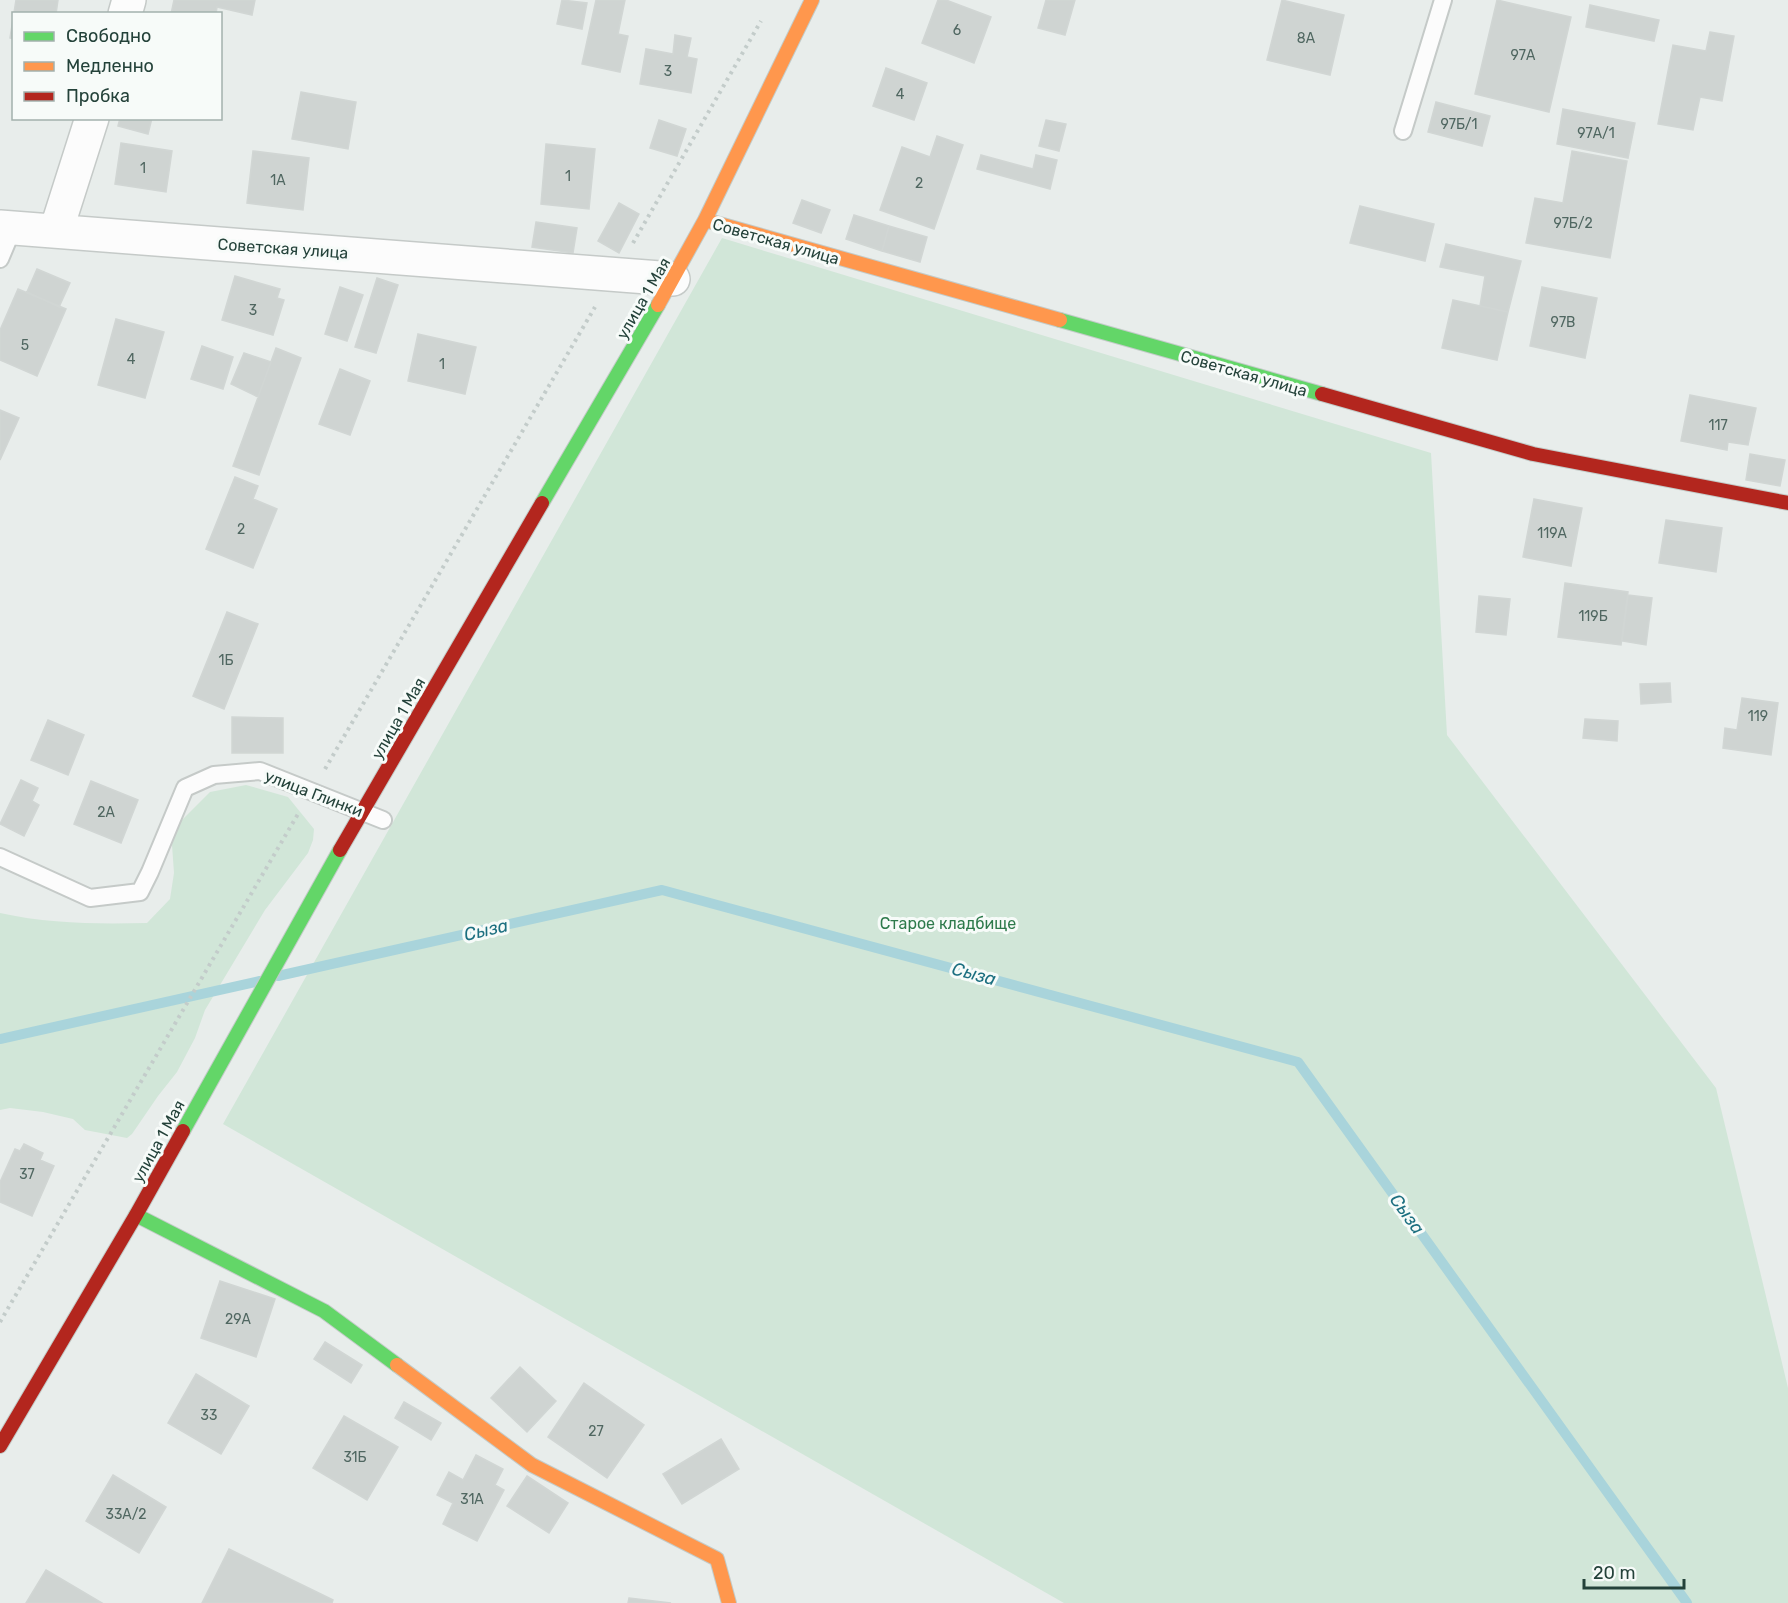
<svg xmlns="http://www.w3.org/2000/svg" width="1788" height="1603" font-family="Rubik,sans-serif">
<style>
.green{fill:#d1e6d8}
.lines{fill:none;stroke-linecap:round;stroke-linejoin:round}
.stream{stroke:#a9d4db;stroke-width:10}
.building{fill:#cfd4d2;stroke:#d1d6d4;stroke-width:1.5}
.lane-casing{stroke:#c5cac8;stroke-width:20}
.street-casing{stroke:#c5cac8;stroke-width:36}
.fast-casing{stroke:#c3cbc8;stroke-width:16}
.slow-casing{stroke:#c3cbc8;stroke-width:16}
.jam-casing{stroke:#c3cbc8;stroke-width:16}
.path{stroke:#c3ccca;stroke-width:4;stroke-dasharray:3 4.5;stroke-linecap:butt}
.lane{stroke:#fcfcfc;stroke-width:16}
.street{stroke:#fcfcfc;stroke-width:33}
.fast{stroke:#63d668;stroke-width:14}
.slow{stroke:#ff974d;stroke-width:14}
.jam{stroke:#b3261e;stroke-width:14}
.labels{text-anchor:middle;stroke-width:6;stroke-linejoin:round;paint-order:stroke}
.number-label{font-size:14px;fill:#506761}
.street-label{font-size:16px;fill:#24423a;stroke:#f7fbf9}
.park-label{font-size:16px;fill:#2d7a4b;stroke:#f7fbf9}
.water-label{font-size:18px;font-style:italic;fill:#1c6f80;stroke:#f7fbf9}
</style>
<rect width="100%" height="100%" fill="#e8edeb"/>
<path class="green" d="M722 238 1431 453 1447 735 1716 1088 1788 1388V1603H1064L223 1124Z
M246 785 288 797 314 829 313 840 308 853 265 910 205 1010 195 1038 177 1072 158 1096 132 1134 127 1138 85 1130 73 1119 43 1112 10 1108 0 1110V913C49 924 97 924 147 923L170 899 174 873 171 831 210 792Z"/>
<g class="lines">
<path class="stream" d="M278 976 662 890 1298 1062 1687 1603
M0 1039 260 981"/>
</g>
<path class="building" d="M16 0H58L56 14H14V39L10 38Z
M174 0H255L252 15 217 7 216 14H171Z
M562 0 587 3 582 29 557 24Z
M596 0H625L618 34 628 36 620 72 582 64Z
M938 0H946L991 17 974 63 922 43Z
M1046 0H1075L1065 35 1038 28Z
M1282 0 1344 15 1330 75 1267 60Z
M1497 0 1571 17 1549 112 1475 94Z
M1590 5 1659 20 1654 41 1586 27Z
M1710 32 1734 36 1722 101 1700 97 1693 130 1658 124 1673 45 1706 51Z
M675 35 691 38 687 57 697 59 691 93 640 84 646 49 673 54Z
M886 68 927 83 914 120 873 106Z
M301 92 356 102 348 149 292 139Z
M1436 102 1490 116 1482 146 1428 132Z
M1563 109 1635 123 1628 158 1557 144Z
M120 118H152L148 134 118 126Z
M659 120 686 129 677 156 650 148Z
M1046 120 1066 124 1059 151 1039 146Z
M937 136 963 145 934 229 880 210 902 147 930 157Z
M121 143 172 151 166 192 115 184Z
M546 144 595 149 589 209 541 204Z
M253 151 309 158 303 210 247 203Z
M1572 151 1627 161 1610 258 1526 243 1535 198 1563 203Z
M981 155 1033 169 1036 155 1057 160 1050 189 977 169Z
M802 200 830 210 821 233 793 223Z
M619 203 639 214 619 253 598 241Z
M1360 206 1434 224 1425 261 1350 243Z
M854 215 889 226 882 251 846 239Z
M536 222 577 228 573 253 532 247Z
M889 226 927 237 920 262 882 251Z
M1446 244 1521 261 1508 312 1480 306 1485 276 1440 267Z
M37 269 70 283 59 307 27 292Z
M235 276 280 289 277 298 284 300 273 335 222 320Z
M377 278 398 285 376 353 355 347Z
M340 287 363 295 347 341 325 334Z
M1542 287 1597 298 1585 358 1530 346Z
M18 289 66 309 37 376 0 360V330Z
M1453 300 1508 312 1497 360 1442 348Z
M116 319 164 332 145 398 98 385Z
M418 334 476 347 465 394 408 381Z
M202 346 233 357 223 389 191 379Z
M276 348 301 358 259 475 233 466Z
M244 353 271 362 258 397 231 384Z
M340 369 370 381 350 435 319 424Z
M1690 395 1756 408 1748 445 1728 442 1727 450 1681 441Z
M0 410 19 418 0 460Z
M1750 454 1785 460 1780 486 1746 480Z
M235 477 258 486 253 499 277 509 253 568 206 549Z
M1534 499 1582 508 1571 566 1523 557Z
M1666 520 1722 528 1716 572 1659 563Z
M1565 583 1628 592 1621 645 1558 637Z
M1628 595 1652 598 1646 645 1622 641Z
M1479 596 1510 599 1506 635 1476 632Z
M227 612 258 624 224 709 193 696Z
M1670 683 1671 702 1641 704 1640 684Z
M1742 698 1778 703 1771 755 1723 748 1725 728 1737 730Z
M232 717 283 718V753H232Z
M1585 719 1618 721 1617 741 1583 738Z
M48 720 84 735 68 775 31 760Z
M21 780 38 788 32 801 39 805 24 836 0 824Z
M91 781 138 800 121 843 74 824Z
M24 1144 43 1153 40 1160 54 1166 32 1216 0 1202V1182L15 1149 20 1151Z
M220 1281 275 1299 256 1357 201 1338Z
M325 1342 362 1365 351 1383 314 1359Z
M520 1367 556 1401 527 1432 491 1398Z
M196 1374 249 1406 221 1454 168 1423Z
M584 1383 644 1425 607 1478 548 1437Z
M404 1402 441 1423 431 1440 395 1418Z
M344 1416 398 1447 367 1500 313 1468Z
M721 1439 739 1469 682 1504 663 1474Z
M476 1455 503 1469 495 1485 504 1490 477 1541 443 1524 453 1503 437 1495 449 1472 463 1480Z
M113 1475 166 1507 139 1553 86 1521Z
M527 1476 568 1503 549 1533 507 1506Z
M229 1549 333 1600 332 1603H202Z
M46 1570 102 1603H26Z
M629 1598 671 1603H628Z"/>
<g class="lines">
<g class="lane-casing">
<path id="lane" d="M1403 131 1443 0
M0 259 13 228
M0 857 90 898 140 892 150 872 185 788 214 775 260 771 383 820"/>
</g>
<g class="street-casing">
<path id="street" d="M125 14 129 0
M0 227 673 279
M56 231 92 118"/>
</g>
<g class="fast-casing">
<path id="fast" d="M1060 320 1322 394
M542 503 658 305
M183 1131 340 850
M136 1215 324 1311 397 1365"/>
</g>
<g class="slow-casing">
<path id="slow" d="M705 220 1060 320
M658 305 705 220 812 0
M397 1365 532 1465 717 1559 729 1603"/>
</g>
<g class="jam-casing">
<path id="jam" d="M1322 394 1533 454 1788 503
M340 850 542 503
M0 1446 136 1215 183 1131"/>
</g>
<path class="path" d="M633 243 761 21
M325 769 595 307
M0 1322 298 814"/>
<use href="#lane" class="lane"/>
<use href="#street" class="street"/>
<use href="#fast" class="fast"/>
<use href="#slow" class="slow"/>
<use href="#jam" class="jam"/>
</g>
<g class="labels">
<g class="number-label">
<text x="957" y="35">6</text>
<text x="1306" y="43">8А</text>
<text x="1523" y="60">97А</text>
<text x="668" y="76">3</text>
<text x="900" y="99">4</text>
<text x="1459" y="129">97Б/1</text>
<text x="1596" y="138">97А/1</text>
<text x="143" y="173">1</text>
<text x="568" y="181">1</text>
<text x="278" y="185">1А</text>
<text x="919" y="188">2</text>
<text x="1573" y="228">97Б/2</text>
<text x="253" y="315">3</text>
<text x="1563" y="327">97В</text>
<text x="25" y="350">5</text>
<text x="131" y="364">4</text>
<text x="442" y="369">1</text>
<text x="1718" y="430">117</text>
<text x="241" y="534">2</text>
<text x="1552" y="538">119А</text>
<text x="1593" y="621">119Б</text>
<text x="226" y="665">1Б</text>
<text x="1758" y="721">119</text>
<text x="106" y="817">2А</text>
<text x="27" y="1179">37</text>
<text x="238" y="1324">29А</text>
<text x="209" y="1420">33</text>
<text x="596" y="1436">27</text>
<text x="355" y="1462">31Б</text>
<text x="472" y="1504">31А</text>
<text x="126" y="1519">33А/2</text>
</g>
<g class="street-label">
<text transform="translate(776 241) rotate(16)" y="6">Советская улица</text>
<text transform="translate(283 248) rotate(4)" y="6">Советская улица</text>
<text transform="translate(643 298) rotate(-60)" y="6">улица 1 Мая</text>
<text transform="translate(1244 373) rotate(16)" y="6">Советская улица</text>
<text transform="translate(398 718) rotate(-60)" y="6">улица 1 Мая</text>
<text transform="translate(314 793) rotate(21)" y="6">улица Глинки</text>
<text transform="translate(158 1141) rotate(-61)" y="6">улица 1 Мая</text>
</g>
<g class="park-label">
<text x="948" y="929">Старое кладбище</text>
</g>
<g class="water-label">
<text transform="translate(486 930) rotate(-13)" y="6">Сыза</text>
<text transform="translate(974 974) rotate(15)" y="6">Сыза</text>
<text transform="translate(1407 1214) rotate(54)" y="6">Сыза</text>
</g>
</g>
<rect x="12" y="12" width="210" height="108" fill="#f7fbf9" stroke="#a3b1ad" stroke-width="1.5"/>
<rect x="24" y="32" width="30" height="9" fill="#63d668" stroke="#a3b1ad" stroke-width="1.5"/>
<text x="66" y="42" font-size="18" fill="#24423a">Свободно</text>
<rect x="24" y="62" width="30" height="9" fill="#ff974d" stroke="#a3b1ad" stroke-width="1.5"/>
<text x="66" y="72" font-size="18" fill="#24423a">Медленно</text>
<rect x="24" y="92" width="30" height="9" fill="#b3261e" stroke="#a3b1ad" stroke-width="1.5"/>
<text x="66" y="102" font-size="18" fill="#24423a">Пробка</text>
<path d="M1584 1579v9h100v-9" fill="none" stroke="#24423a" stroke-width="3"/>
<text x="1593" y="1579" font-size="18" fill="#24423a" stroke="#f7fbf9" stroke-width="4.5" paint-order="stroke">20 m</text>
</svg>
